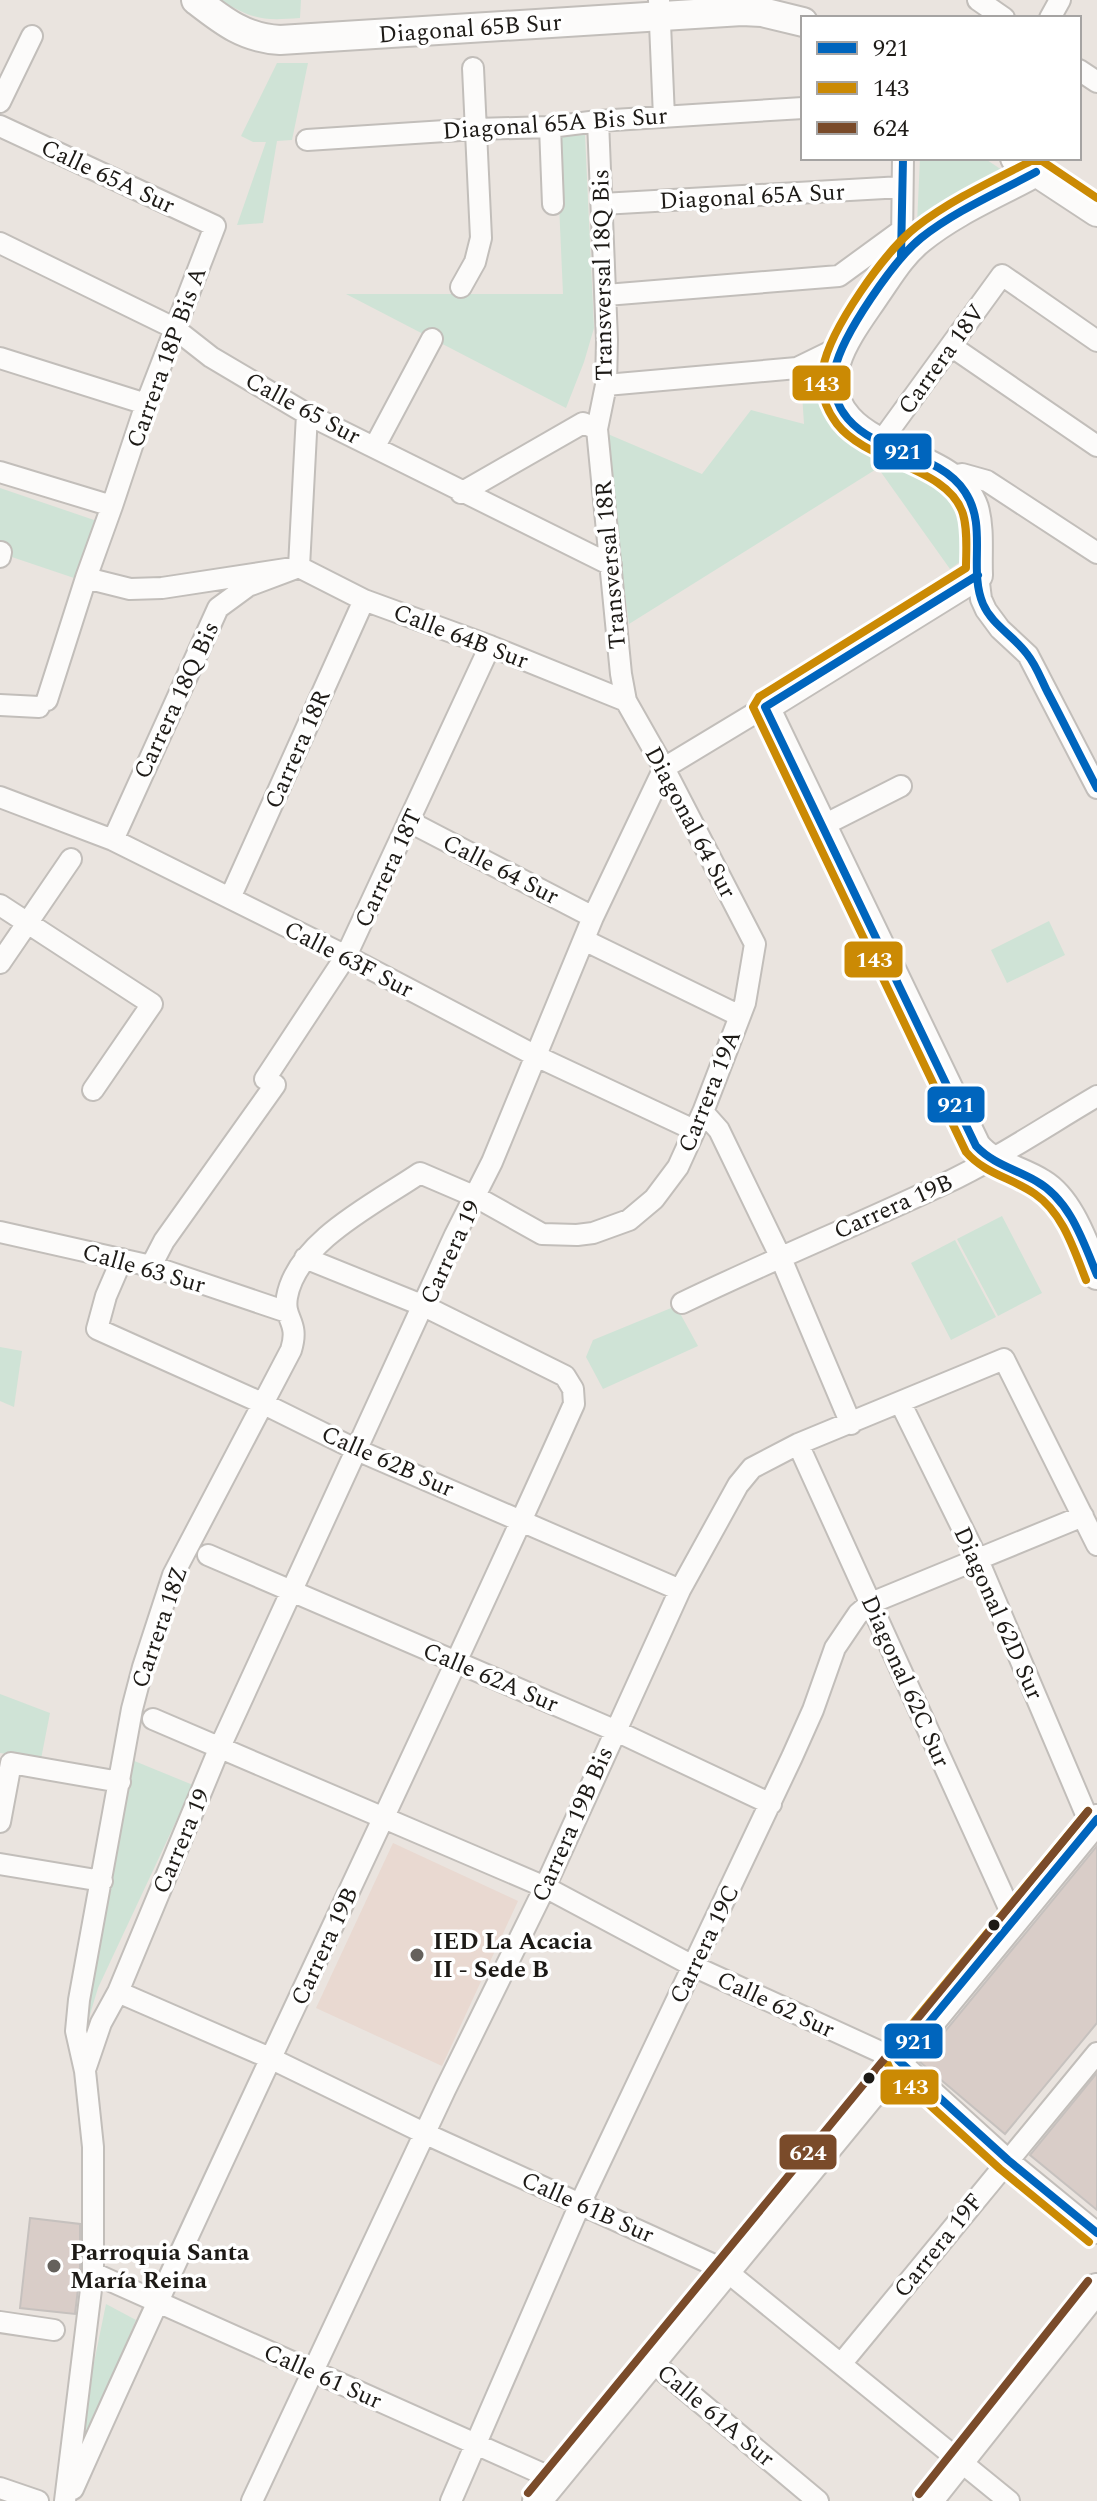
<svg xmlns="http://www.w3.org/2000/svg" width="1097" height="2501" font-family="Spectral,serif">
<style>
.education{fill:#e9d9d1}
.green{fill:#cfe3d6}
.building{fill:#d9cdc8;stroke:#c6c1be;stroke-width:2}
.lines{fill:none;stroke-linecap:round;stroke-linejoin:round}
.street-casing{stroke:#c2beba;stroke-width:24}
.secondary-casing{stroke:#c2beba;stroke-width:32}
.street{stroke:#fcfbfa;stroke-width:20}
.secondary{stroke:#fcfbfa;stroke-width:28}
.bus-1-casing{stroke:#fff;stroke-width:14}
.bus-2-casing{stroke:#fff;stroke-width:14}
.bus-3-casing{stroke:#fff;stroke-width:14}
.bus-1{stroke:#0065bd;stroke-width:8}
.bus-2{stroke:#cb8a04;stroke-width:8}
.bus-3{stroke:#7a4b2a;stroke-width:8}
.bus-dot{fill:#1d1a16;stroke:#fff;stroke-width:3}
.poi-dot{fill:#65615c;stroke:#fff;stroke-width:3}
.labels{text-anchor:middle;stroke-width:7;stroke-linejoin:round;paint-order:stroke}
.street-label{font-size:24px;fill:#1d1a16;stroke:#fff}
.poi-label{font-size:24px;font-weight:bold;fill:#1d1a16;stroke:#fff;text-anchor:start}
.line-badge{stroke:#fff;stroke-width:3}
.badge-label{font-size:22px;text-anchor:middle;font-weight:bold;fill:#fff}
</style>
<rect width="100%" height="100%" fill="#eae4df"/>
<path class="education" d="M393 1843 518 1901 442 2066 316 2008Z"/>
<path class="green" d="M219 0H301L300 18C260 21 254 19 219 0Z
M277 63H308L292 140 277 141 263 223 237 225 266 142H253L241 136Z
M585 135 594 328 584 362 566 408 346 294H563L556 136Z
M920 158H984L1005 172 917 224Z
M821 364 822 405 838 430 858 447 894 461 959 501 967 525 968 556 950 569 878 468 629 624 603 432 702 474 751 410 804 424 801 379Z
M0 488 97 521 80 580 0 553Z
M1049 921 1065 955 1007 983 991 950Z
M1002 1216 1042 1293 998 1316 957 1239Z
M955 1240 996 1317 951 1340 911 1263Z
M676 1306 698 1346 603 1389 586 1357 593 1340Z
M0 1347 22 1351 14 1407 0 1401Z
M0 1694 50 1713 41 1759 0 1753Z
M132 1760 193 1785 98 1988 85 2031 84 2019Z
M106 2304 136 2320 73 2465Z"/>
<path class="building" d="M1097 1846V2023L1005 2134 920 2062Z
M1097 2073V2210L1030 2155Z
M30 2218 80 2224V2272L75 2314 20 2308Z"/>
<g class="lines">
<g class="street-casing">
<path id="street" d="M659 0 664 117
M978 0 1004 18
M1050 18 1060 0
M1079 70 1097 82
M0 102 32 36
M0 126 215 226 146 404 112 506 0 472
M550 127 553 204
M307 140 476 129 550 127 598 121 803 108
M602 204 902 187
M902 242 903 158
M0 243 174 328 211 357 307 414 611 565
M461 287 475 262 481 238 473 68
M606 295 839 276 902 230
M951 346 1097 446
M0 358 146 404
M606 385 797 368 840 347
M880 443 1002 275 1097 341
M375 446 432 339
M950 476 962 474 987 481 1097 553
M461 493 583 423 597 429
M0 557 1 552
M978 575 981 599 986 610 1000 629 1028 655 1097 788
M86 578 130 589 162 588 299 567 364 600 490 646 626 701
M47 700 86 578 112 506
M0 705 39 707
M0 797 113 840 346 956 538 1057 694 1130
M410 822 593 917
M822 826 901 786
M113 840 218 608 248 586 299 567 307 414
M230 898 364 600
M0 905 152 1004 93 1090
M584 940 740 1016
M0 963 71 859
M265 1079 346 956 490 646
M703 1112 719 1130 780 1256 851 1424
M0 1232 151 1266 287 1312
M122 1259 106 1296 97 1329 264 1404 357 1450 680 1590
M151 1266 164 1241 275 1085
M682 1303C769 1261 857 1225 944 1184 997 1159 1046 1126 1097 1096
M900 1402 978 1560 1091 1826
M798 1444 1014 1919
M208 1555 614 1730 771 1804
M153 1719 545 1887 693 1966 898 2060 1008 2160 1097 2233
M0 1822 11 1763 120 1782
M0 1864 102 1881
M118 1992 272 2059 426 2134 725 2270 1009 2501
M86 2067 101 2023 118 1992 219 1749 455 1235 492 1162 593 917 664 768 765 707
M93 2273 554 2479
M0 2322 54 2330
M651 2361 818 2501
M841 2364 1097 2053
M0 2488 38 2501
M73 2489C235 2125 411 1768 574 1404L573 1389 565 1376 424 1306 305 1258
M65 2501 93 2273V2147L85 2071 76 2031 79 2000 132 1709 143 1667 173 1575 291 1350C300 1321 283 1320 287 1297 297 1241 376 1203 420 1173L476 1197 542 1234 577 1235 593 1233 629 1220 654 1199 678 1167 703 1112 745 1003 755 944 664 768 626 701 621 674 597 429 606 385 607 340 598 121
M252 2501 445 2090 545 1887 680 1590 738 1485 752 1468 798 1444 1004 1359 1097 1545
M451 2501 580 2204 792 1757 813 1710 835 1648 858 1614 871 1603 1083 1516"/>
</g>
<g class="secondary-casing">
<path id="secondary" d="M196 0C223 21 244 38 280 40L742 11 762 12 803 22
M1015 158 1097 212
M1036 172C998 193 954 211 920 239 901 254 889 275 875 295 851 331 811 378 848 419 882 457 957 458 974 508 980 529 977 553 978 575L765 707 976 1146C992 1166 1021 1170 1042 1184 1070 1201 1084 1245 1097 1275
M537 2501 1097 1819
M928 2501 1097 2288"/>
</g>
<use href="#street" class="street"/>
<use href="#secondary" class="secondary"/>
<g class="bus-1-casing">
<path id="bus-1" d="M1036 172C997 193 955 211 921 238 894 260 842 335 835 369 831 387 836 405 848 419 879 455 939 452 965 492 988 526 968 569 983 604 992 625 1014 636 1027 654 1036 665 1041 679 1047 691 1064 723 1080 756 1097 788
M901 257 903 158
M978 575 765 707 976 1146C993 1164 1015 1169 1036 1181 1070 1200 1083 1241 1097 1275
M1097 1819 898 2060 1008 2160 1097 2233"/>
</g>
<g class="bus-2-casing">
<path id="bus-2" d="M1086 1280C1074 1250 1063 1213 1035 1194 1012 1178 985 1174 966 1152L753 707 759 697 966 568C966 551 968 531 963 514 948 466 868 464 837 424 825 408 818 388 823 368 830 329 885 251 916 227 951 200 992 181 1031 161H1042L1097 198
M1088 1811 889 2052 886 2060 890 2069 1000 2169 1089 2242"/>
</g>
<g class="bus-3-casing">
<path id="bus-3" d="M528 2493 1088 1811
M919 2494 1088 2281"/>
</g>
<use href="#bus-1" class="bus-1"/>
<use href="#bus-2" class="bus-2"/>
<use href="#bus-3" class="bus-3"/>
</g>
<g class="bus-dot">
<circle cx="994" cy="1925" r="7"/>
<circle cx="869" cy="2078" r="7"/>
</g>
<g class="poi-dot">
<circle cx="417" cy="1955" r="8"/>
<circle cx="54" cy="2266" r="8"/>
</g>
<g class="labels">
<g class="street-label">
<text transform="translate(470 28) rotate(-4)" y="8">Diagonal 65B Sur</text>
<text transform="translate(555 123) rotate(-4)" y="8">Diagonal 65A Bis Sur</text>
<text transform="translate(108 176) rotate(25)" y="8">Calle 65A Sur</text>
<text transform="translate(752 196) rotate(-3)" y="8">Diagonal 65A Sur</text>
<text transform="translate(602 275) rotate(-91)" y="8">Transversal 18Q Bis</text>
<text transform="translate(166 357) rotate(-70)" y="8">Carrera 18P Bis A</text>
<text transform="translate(941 359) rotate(-54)" y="8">Carrera 18V</text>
<text transform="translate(303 408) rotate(28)" y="8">Calle 65 Sur</text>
<text transform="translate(610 565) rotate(-95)" y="8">Transversal 18R</text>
<text transform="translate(461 636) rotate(21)" y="8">Calle 64B Sur</text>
<text transform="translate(176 700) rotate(-65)" y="8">Carrera 18Q Bis</text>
<text transform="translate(297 749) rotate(-66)" y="8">Carrera 18R</text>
<text transform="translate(691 822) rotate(62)" y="8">Diagonal 64 Sur</text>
<text transform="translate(388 868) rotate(-65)" y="8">Carrera 18T</text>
<text transform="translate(501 869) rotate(27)" y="8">Calle 64 Sur</text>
<text transform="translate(349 959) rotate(27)" y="8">Calle 63F Sur</text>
<text transform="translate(709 1091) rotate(-68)" y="8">Carrera 19A</text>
<text transform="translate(893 1206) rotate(-24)" y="8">Carrera 19B</text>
<text transform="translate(450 1252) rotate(-65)" y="8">Carrera 19</text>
<text transform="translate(144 1268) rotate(16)" y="8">Calle 63 Sur</text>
<text transform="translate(388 1461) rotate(24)" y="8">Calle 62B Sur</text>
<text transform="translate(999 1613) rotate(66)" y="8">Diagonal 62D Sur</text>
<text transform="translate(159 1627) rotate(-71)" y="8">Carrera 18Z</text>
<text transform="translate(491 1677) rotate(23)" y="8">Calle 62A Sur</text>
<text transform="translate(906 1681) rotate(66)" y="8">Diagonal 62C Sur</text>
<text transform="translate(572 1824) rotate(-66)" y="8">Carrera 19B Bis</text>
<text transform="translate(181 1841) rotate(-67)" y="8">Carrera 19</text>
<text transform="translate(704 1944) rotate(-64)" y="8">Carrera 19C</text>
<text transform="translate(324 1946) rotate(-65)" y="8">Carrera 19B</text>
<text transform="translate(776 2004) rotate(25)" y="8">Calle 62 Sur</text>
<text transform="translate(588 2207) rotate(24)" y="8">Calle 61B Sur</text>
<text transform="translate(938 2245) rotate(-51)" y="8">Carrera 19F</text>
<text transform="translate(323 2376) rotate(24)" y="8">Calle 61 Sur</text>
<text transform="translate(716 2415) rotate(40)" y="8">Calle 61A Sur</text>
</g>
<g class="poi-label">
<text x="433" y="1949">IED La Acacia<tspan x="433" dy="28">II - Sede B</tspan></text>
<text x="70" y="2260">Parroquia Santa<tspan x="70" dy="28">María Reina</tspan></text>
</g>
</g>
<g class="line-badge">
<rect x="791" y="364" width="61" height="38" rx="8" fill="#cb8a04"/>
<rect x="872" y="432" width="61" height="39" rx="8" fill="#0065bd"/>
<rect x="843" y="940" width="61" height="39" rx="8" fill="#cb8a04"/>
<rect x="926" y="1085" width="60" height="39" rx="8" fill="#0065bd"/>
<rect x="883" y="2022" width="61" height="38" rx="8" fill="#0065bd"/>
<rect x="879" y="2068" width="61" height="38" rx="8" fill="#cb8a04"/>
<rect x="778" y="2133" width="60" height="38" rx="8" fill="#7a4b2a"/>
</g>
<g class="badge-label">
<text x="821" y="391">143</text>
<text x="903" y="459">921</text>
<text x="874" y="967">143</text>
<text x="956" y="1112">921</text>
<text x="914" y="2049">921</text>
<text x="910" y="2094">143</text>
<text x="808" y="2160">624</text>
</g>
<rect x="801" y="16" width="280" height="144" fill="#ffffff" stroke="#a5a3a2" stroke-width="2"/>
<rect x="817" y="42" width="40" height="12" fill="#0065bd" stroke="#a5a3a2" stroke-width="2"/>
<text x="873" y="56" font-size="24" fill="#1d1a16">921</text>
<rect x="817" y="82" width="40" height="12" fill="#cb8a04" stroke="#a5a3a2" stroke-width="2"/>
<text x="873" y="96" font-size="24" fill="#1d1a16">143</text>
<rect x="817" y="122" width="40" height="12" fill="#7a4b2a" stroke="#a5a3a2" stroke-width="2"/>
<text x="873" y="136" font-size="24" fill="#1d1a16">624</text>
</svg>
